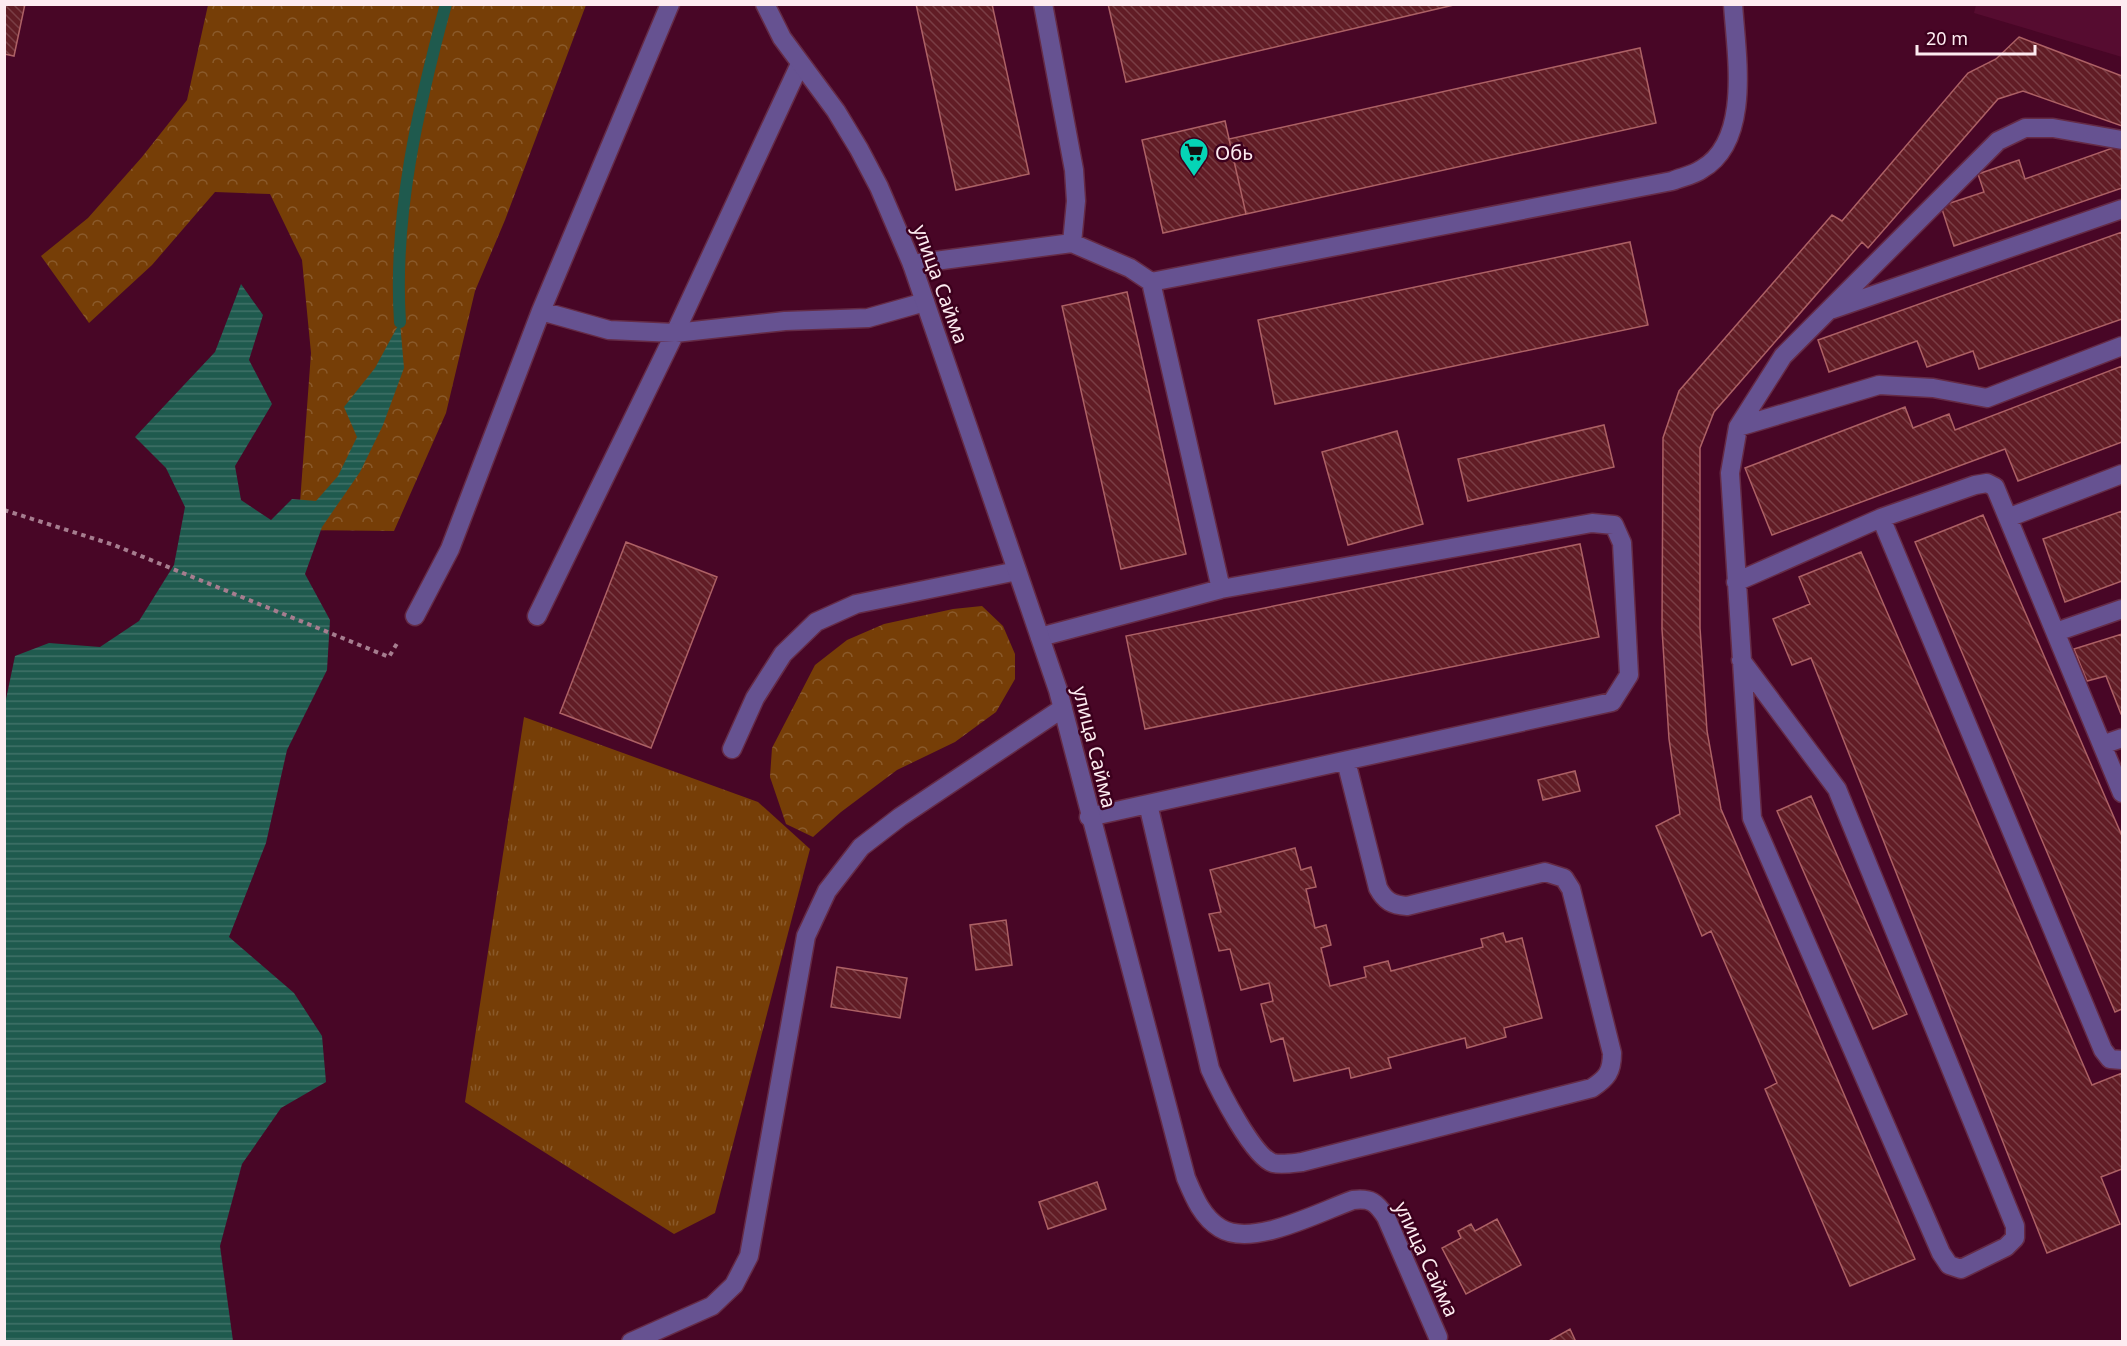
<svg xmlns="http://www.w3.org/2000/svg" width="2127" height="1346" font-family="'Noto Sans',sans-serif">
	<defs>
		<pattern id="grass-tufts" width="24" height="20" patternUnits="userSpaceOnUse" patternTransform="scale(1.5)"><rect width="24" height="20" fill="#763e07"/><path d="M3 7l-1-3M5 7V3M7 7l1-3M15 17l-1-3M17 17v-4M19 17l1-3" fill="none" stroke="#8a5a2b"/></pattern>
		<pattern id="forest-crowns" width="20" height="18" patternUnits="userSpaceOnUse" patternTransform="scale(1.5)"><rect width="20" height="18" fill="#763e07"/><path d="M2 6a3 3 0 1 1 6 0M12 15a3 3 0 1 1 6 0" fill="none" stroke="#8a5a2b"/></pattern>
		<pattern id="water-rules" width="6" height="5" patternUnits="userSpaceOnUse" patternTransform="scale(1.5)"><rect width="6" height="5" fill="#1f5a4e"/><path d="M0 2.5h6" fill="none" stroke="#407268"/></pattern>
		<pattern id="building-back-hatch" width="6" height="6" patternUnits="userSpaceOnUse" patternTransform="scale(1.5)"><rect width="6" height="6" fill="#611c25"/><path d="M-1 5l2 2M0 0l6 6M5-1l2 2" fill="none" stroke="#793d45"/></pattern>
	</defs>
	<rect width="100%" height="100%" fill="#480626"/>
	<path fill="#560c30" d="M1976 5H2122V57L1974 13Z"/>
	<path fill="url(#grass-tufts)" d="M524 717 758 802 810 849 715 1213 674 1234 465 1102Z"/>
	<path fill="url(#forest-crowns)" d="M208 5H586L505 220 475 291 446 413 394 531 298 530 311 353 302 260 270 194 215 192 152 265 89 323 41 256 88 218 142 157 187 100Z
		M982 606 1003 626 1015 654V679L996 712 955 742 897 770 841 812 813 837 786 824 770 777 772 748 815 665 847 640 884 624 953 609Z"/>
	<path fill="url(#water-rules)" d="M241 284 263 315 249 360 272 404 235 466 241 500 271 520 292 499 316 501 338 476 357 437 344 407 375 368 400 322 404 368 383 425 360 472 322 527 305 574 330 620 327 670 287 750 266 843 229 937 294 993 322 1036 326 1082 281 1108 242 1164 220 1246 233 1341H5V704L15 656 49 643 100 647 139 621 174 565 185 507 166 468 135 437 215 352Z"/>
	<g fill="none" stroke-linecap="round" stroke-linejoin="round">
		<path stroke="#1f5a4e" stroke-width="12" d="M400 322C393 216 418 107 446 4"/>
	</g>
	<path fill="url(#building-back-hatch)" stroke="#ad6165" stroke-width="1.5" d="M4 4H25L14 56 4 54Z
		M916 4H992L1029 174 956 190Z
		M1108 4H1458L1126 82Z
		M2019 37 2122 76V126L2023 91 1998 99 1868 248 1862 242 1714 412 1700 448V628L1707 731 1721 809 1915 1259 1850 1286 1765 1089 1777 1083 1711 931 1702 936 1656 826 1680 814 1669 739 1662 629 1663 438 1679 391 1832 215 1842 221 1968 73 1996 59Z
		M1640 48 1656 123 1246 214 1229 139Z
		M1225 121 1246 214 1163 233 1142 140Z
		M2121 145 2122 188 1954 246 1941 206 1984 192 1978 174 2019 160 2025 179Z
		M2122 232V319L1979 369 1973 351 1927 367 1917 341 1829 372 1818 340Z
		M1630 242 1648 325 1275 404 1258 320Z
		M1127 292 1186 554 1121 569 1062 306Z
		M2122 366V442L2018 481 2005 449 1772 535 1745 468 1905 407 1913 428 1949 414 1955 430Z
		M1604 425 1614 467 1468 501 1458 459Z
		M1397 431 1423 524 1348 545 1322 452Z
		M2122 511V581L2065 602 2043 539Z
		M1983 515 2122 836V1009L2115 1012 1915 542Z
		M626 542 717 577 651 748 560 713Z
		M1580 544 1599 637 1145 729 1126 636Z
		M1861 552 2092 1085 2122 1073V1169L2101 1177 2120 1224 2047 1253 1811 658 1792 665 1773 619 1810 604 1799 577Z
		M2122 634V714H2121L2106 676 2087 681 2074 649Z
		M1575 771 1580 791 1543 800 1538 780Z
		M1811 796 1907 1014 1873 1029 1777 811Z
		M1295 848 1301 870 1311 867 1316 887 1306 889 1315 928 1326 925 1331 945 1321 948 1330 986 1366 977 1364 967 1388 961 1391 971 1483 947 1481 939 1503 933 1506 942 1522 938 1542 1018 1504 1028 1506 1037 1467 1048 1465 1038 1388 1058 1391 1068 1351 1078 1349 1068 1294 1081 1283 1038 1271 1042 1261 1004 1273 1001 1269 983 1241 990 1230 949 1219 951 1209 914 1221 912 1210 870Z
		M1006 920 1012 965 976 970 970 925Z
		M837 967 907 978 900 1018 831 1007Z
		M1097 1182 1106 1209 1048 1229 1039 1202Z
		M1497 1219 1521 1265 1466 1294 1442 1248 1461 1238 1458 1231 1471 1224 1475 1231Z
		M1570 1329 1576 1342H1547Z"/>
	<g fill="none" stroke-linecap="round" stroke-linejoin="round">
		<g stroke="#652b46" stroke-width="21">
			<path id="lane" d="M1043 4 1074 170 1076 201 1072 243
				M912 264 1072 243 1130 268 1151 282 1672 181C1682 177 1694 175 1702 169 1752 140 1736 53 1733 4
				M1833 309 2122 209
				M541 311 609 330 675 333 785 321 868 318 925 302
				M1738 427 1879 385 1933 388 1987 398 2122 346
				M2010 517 2122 474
				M1881 518 2103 1050 2110 1059 2122 1060
				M1736 582 1881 518 1975 485 1987 483 1995 487 2122 793
				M415 616 450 549 541 311 670 4
				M537 616 675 333 800 64
				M2056 632 2122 609
				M1040 637 1221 589 1151 282
				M1741 660 1837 789 2015 1226V1238L2006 1247 1961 1269 1949 1265 1941 1253 1752 818 1730 473 1738 427 1783 356 1998 141 2025 128H2053L2122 140
				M2102 745 2122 738
				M732 749 755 698 783 654 816 622 856 604 1017 571
				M1148 804 1210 1069C1219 1089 1253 1157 1273 1163 1282 1165 1293 1163 1302 1162L1592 1088C1607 1078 1612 1072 1612 1053L1571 889 1564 878 1545 872 1407 906C1392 905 1385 901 1378 888L1346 761
				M1089 817 1612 702 1629 675 1622 543 1614 525 1592 523 1221 589"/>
		</g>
		<g stroke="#652b46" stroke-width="21">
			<path id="street" d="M765 4 782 38 836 111 859 149 879 187 912 264 1058 690 1186 1178C1194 1197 1202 1217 1220 1228 1252 1248 1319 1212 1353 1200 1371 1198 1376 1202 1386 1217L1438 1337
				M631 1342 712 1306 734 1285 749 1256 806 936 827 891 861 847 900 817 1063 708"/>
		</g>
		<path stroke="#a67d8f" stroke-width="4" stroke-dasharray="4.5 4.5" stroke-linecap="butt" d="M4 510 114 545 389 657 399 640"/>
		<use href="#lane" stroke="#665291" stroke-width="18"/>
		<use href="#street" stroke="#665291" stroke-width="18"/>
	</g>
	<defs>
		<g id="supermarket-pin" transform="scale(1.5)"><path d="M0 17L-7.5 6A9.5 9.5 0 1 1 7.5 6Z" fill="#05d5b6" stroke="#3c001d"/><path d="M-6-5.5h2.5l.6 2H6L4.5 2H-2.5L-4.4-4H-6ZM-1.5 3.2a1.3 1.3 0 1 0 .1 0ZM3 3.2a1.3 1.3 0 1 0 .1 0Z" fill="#111"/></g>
	</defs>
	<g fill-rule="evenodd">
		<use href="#supermarket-pin" x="1194" y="152"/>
	</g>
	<g text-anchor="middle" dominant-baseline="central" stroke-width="5" stroke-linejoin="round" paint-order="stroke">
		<g font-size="20" fill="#fdebf0" stroke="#3c001d" text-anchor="start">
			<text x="1215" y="152">Обь</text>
		</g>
		<g font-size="20" fill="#fdebf0" stroke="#3c001d">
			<text transform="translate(941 284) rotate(70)">улица Сайма</text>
			<text transform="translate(1095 747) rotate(76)">улица Сайма</text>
			<text transform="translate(1427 1259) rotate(65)">улица Сайма</text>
		</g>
	</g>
	<rect width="2127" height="1346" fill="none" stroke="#fdebf0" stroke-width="12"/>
	<path d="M1917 45v9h118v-9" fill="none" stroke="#fdebf0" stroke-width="3"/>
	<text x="1926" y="45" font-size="18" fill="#fdebf0" stroke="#3c001d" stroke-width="4.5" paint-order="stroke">20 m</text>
</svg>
